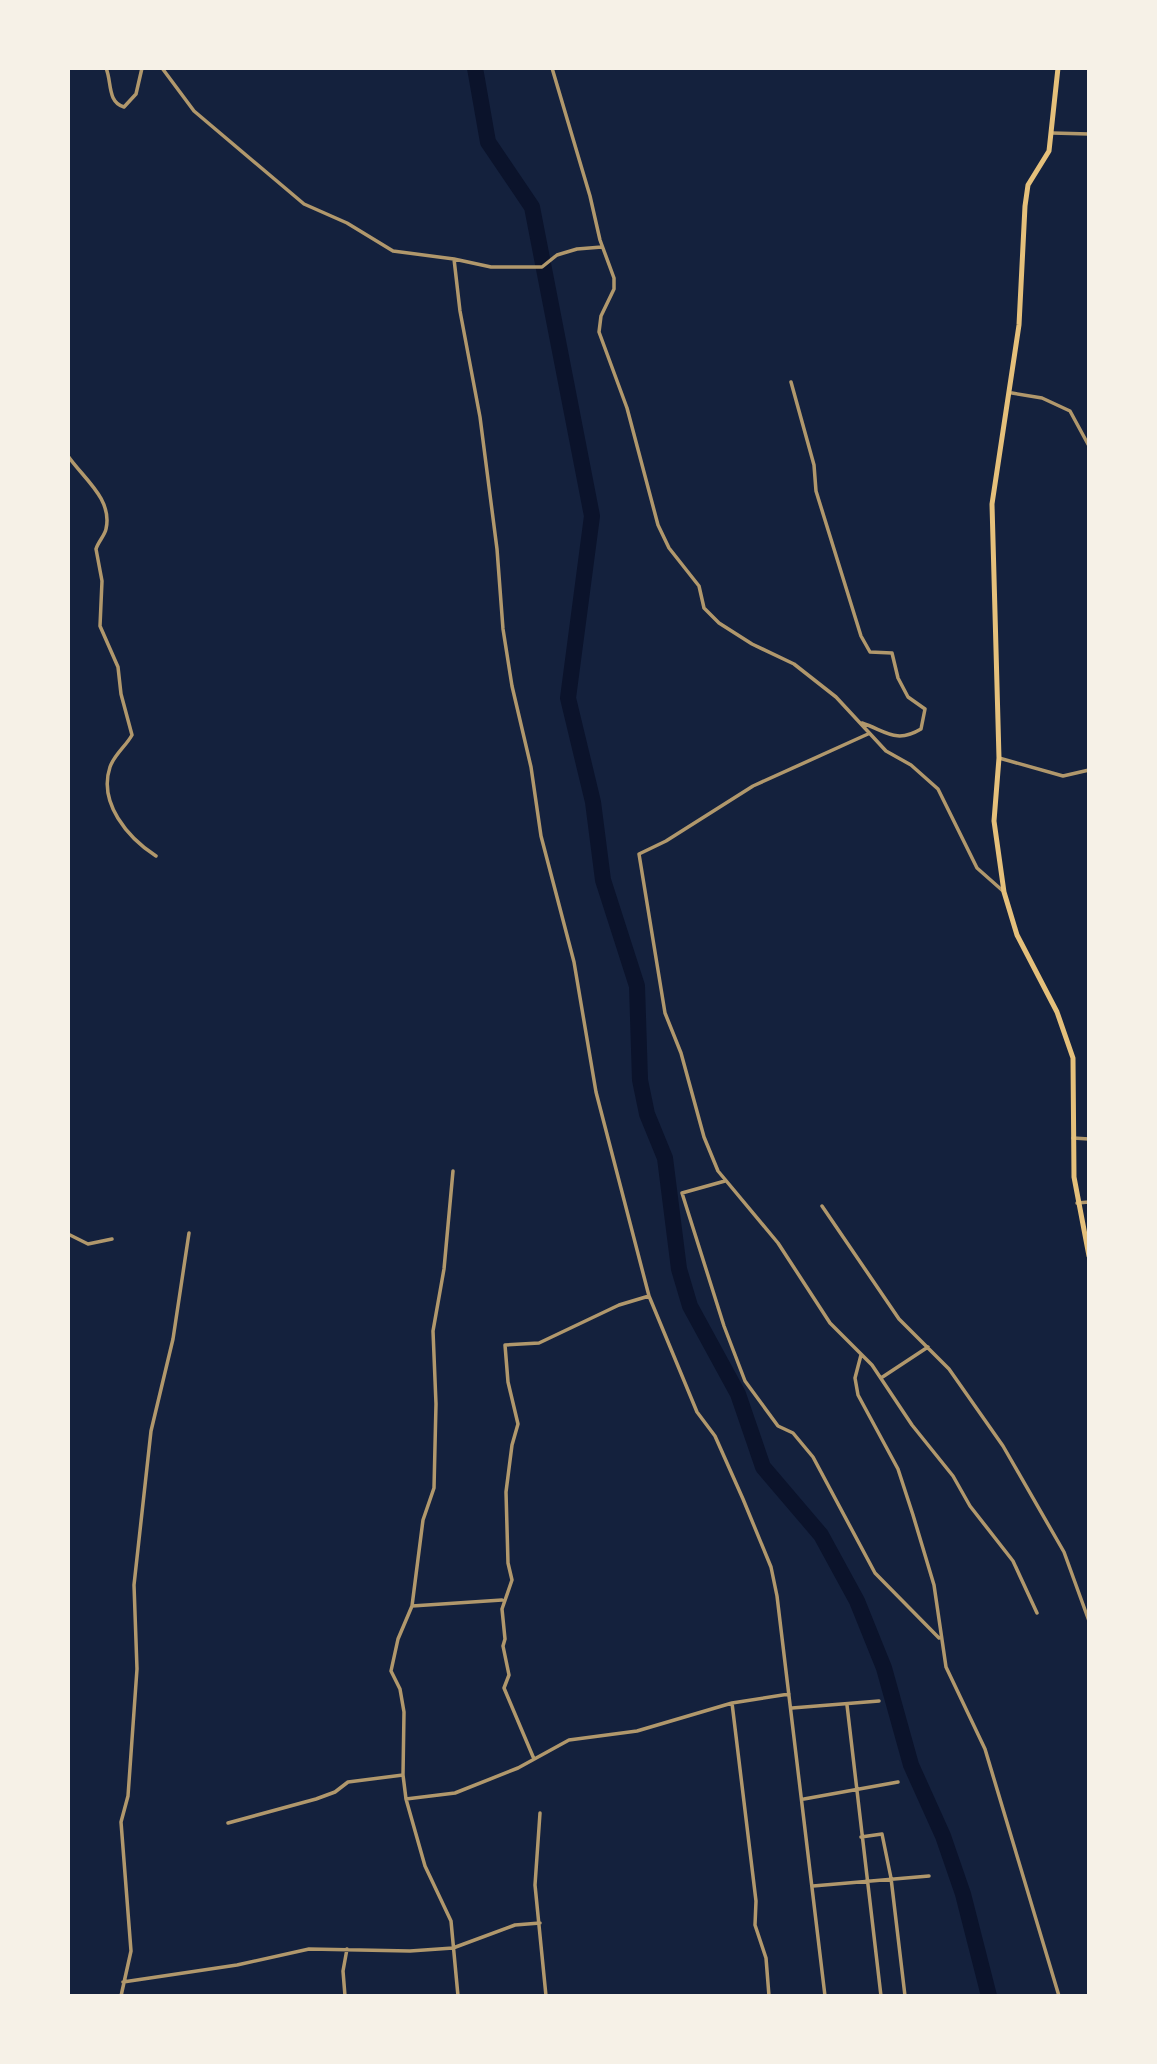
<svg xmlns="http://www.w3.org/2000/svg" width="1157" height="2064" font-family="Cabin,sans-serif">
	<rect width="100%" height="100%" fill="#14213d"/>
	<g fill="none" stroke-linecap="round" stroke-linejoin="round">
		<path stroke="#0b132b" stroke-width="16" d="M475 68 488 142 532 207 592 516 568 698 593 802 603 880 637 986 640 1080 647 1114 665 1158 679 1269 690 1306 738 1394 763 1467 821 1535 857 1601 884 1668 911 1765 943 1836 963 1894 989 1996"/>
		<path stroke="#b1986c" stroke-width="3.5" d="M106 68C112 82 107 102 124 107L136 94 142 68
			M162 68 194 111 304 204 347 223 393 251 454 259 460 311 480 417 497 549 503 629 512 686 531 767 541 836 574 962 596 1092 649 1296 697 1412 715 1436 743 1499 771 1567 777 1596 825 1996
			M552 68 590 196 600 240 614 278V289L601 316 599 332 627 408 658 525 669 548 699 586 704 608 719 623 752 644 794 664 836 697 886 751 911 765 938 789 977 868 1003 891
			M1052 133 1089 134
			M454 259 491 267H542L557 255 577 249 602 247
			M791 382 814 465 816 491 861 636 870 652 892 653 898 678 908 697 925 709 921 729C896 744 886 731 862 723
			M1012 393 1042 398 1070 411 1089 446
			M68 456C83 478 113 499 106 529 105 535 98 542 96 549L102 581 100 626 118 667 121 694 132 735C126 746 114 755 110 767 98 803 128 838 156 856
			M868 734 753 786 666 841 639 854 665 1013 681 1053 704 1137 718 1171 778 1243 830 1323 872 1365 912 1425 953 1476 970 1506 1013 1561 1037 1613
			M999 758 1063 776 1089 770
			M1073 1138 1089 1139
			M453 1171 444 1269 433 1331 436 1404 434 1488 423 1520 412 1606 398 1639 391 1671 400 1689 404 1712 403 1775 406 1799 425 1866 451 1921 458 1996
			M725 1181 682 1193 724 1326 745 1381 778 1426 793 1433 813 1457 875 1573 939 1638
			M1077 1203 1089 1202
			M822 1206 899 1319 949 1369 1003 1446 1064 1552 1089 1621
			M68 1234 88 1244 112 1239
			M861 1355 855 1378 858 1395 898 1469 913 1515 934 1585 946 1667 985 1749 1059 1996
			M881 1378 928 1347
			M412 1606 502 1600
			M732 1703 756 1901 755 1925 766 1958 769 1996
			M847 1705 881 1996
			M792 1708 879 1701
			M534 1759 504 1688 509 1675 503 1646 505 1639 502 1609 512 1580 508 1563 506 1492 512 1445 518 1424 508 1382 505 1345 539 1343 619 1305 649 1296
			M406 1799 455 1793 518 1768 569 1740 637 1731 732 1703 789 1694
			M804 1799 898 1782
			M540 1813 535 1885 546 1996
			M228 1823 316 1799 335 1792 348 1782 403 1775
			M861 1837 882 1834 891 1878 905 1996
			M813 1886 929 1876
			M123 1982 237 1965 309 1949 410 1951 453 1948 515 1925 540 1923
			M121 1996 131 1951 121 1822 128 1796 137 1669 134 1585 151 1431 173 1339 189 1233
			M345 1996 343 1971 347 1949"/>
		<path stroke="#e5c07b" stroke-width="5" d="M1058 68 1049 151 1028 185 1025 206 1019 325 992 504 999 758 994 821 1004 892 1017 935 1057 1012 1073 1058 1074 1177 1089 1256"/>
	</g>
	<rect width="1157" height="2064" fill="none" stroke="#f6f1e7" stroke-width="140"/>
</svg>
